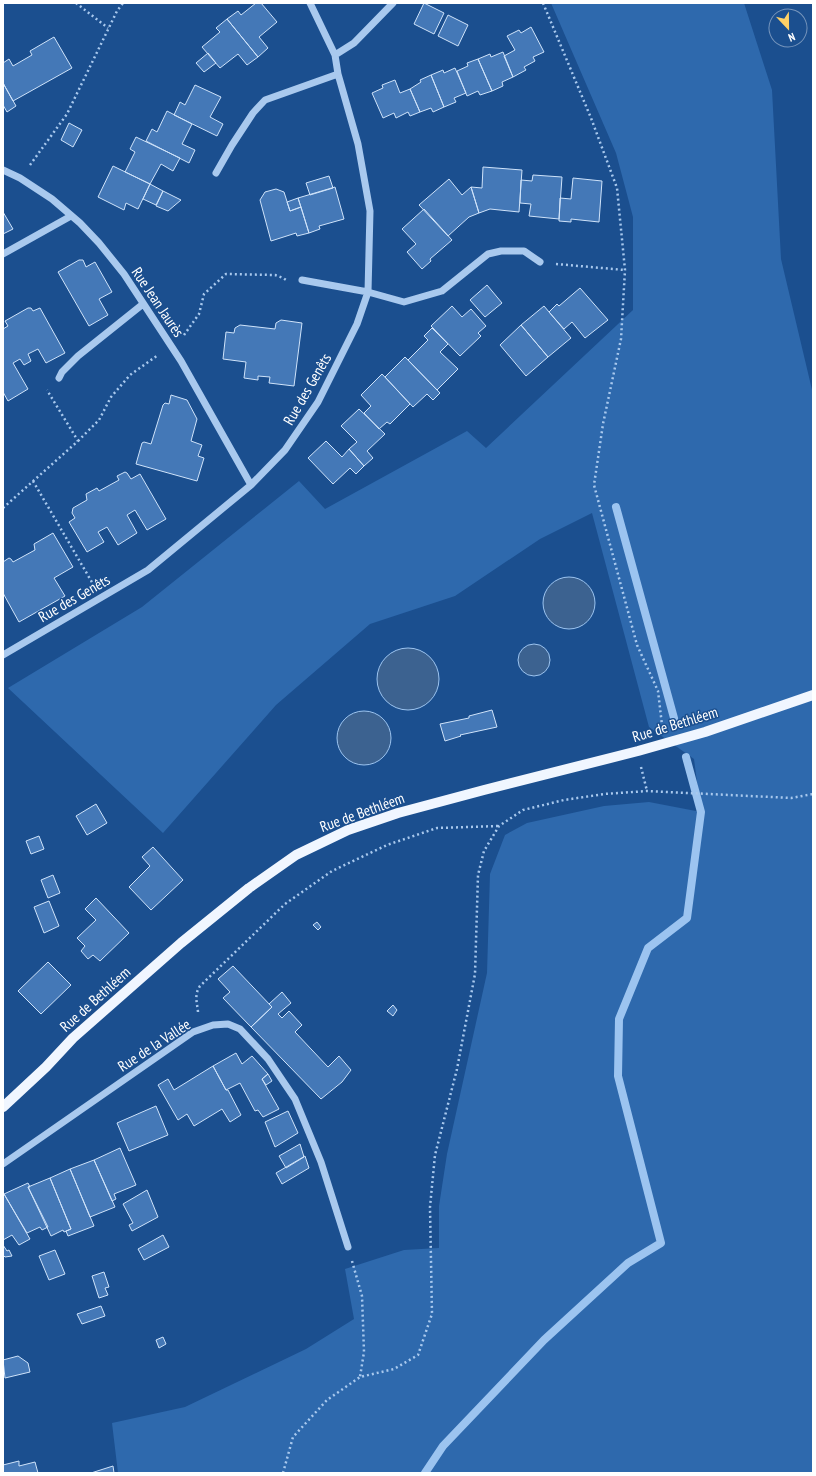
<svg xmlns="http://www.w3.org/2000/svg" width="816" height="1476" font-family="'PT Sans Narrow',sans-serif">
	<rect width="100%" height="100%" fill="#1b4f8f"/>
	<path fill="#2e69ad" d="M551 3H744L772 90 781 259 813 394V1473H118L112 1423 185 1407 306 1349 354 1319 345 1269 404 1250 439 1248V1206L447 1154 487 973 490 874 505 835 527 823 604 806 649 802 701 812 694 759 649 727 592 513 540 539 455 596 370 624 276 705 163 833 8 688 142 607 299 481 325 509 467 431 486 448 633 310V217L616 153Z"/>
	<path fill="#3c6290" stroke="#9cc4f0" d="M543 603a26 26 0 1 1 52 0a26 26 0 1 1-52 0Z
		M518 660a16 16 0 1 1 32 0a16 16 0 1 1-32 0Z
		M377 679a31 31 0 1 1 62 0a31 31 0 1 1-62 0Z
		M337 738a27 27 0 1 1 54 0a27 27 0 1 1-54 0Z"/>
	<g fill="none" stroke-linecap="round" stroke-linejoin="round">
		<path stroke="#9cc4f0" stroke-width="8" d="M616 507 674 718
			M425 1473 443 1446 544 1340 628 1263 661 1243 618 1076 619 1019 648 948 687 918 701 812 686 757"/>
	</g>
	<path fill="#4478b7" stroke="#cfe3fa" d="M256 3H261L277 22 259 37 268 48 258 57 227 19 238 11 241 15Z
		M424 3 444 13 434 34 414 24Z
		M448 15 468 25 458 46 438 36Z
		M227 19 258 57 247 65 238 54 220 68 202 47 220 32 216 28Z
		M531 27 544 52 533 57 535 61 524 67 526 70 513 77 504 56 515 50 507 36 519 30 521 33Z
		M54 37 72 68 13 101 3 83V63L9 59 13 66 32 55 30 51Z
		M503 52 513 77 502 82 503 86 492 91 478 59 490 54 491 57Z
		M208 53 216 63 204 72 196 63Z
		M478 59 492 91 480 95 478 91 467 96 457 71 468 66 467 63Z
		M455 68 466 93 454 98 456 102 444 107 431 75 443 70 444 73Z
		M431 75 444 107 433 112 431 108 420 112 410 89 421 82 420 80Z
		M395 80 400 93 410 89 420 112 410 116 408 112 396 118 394 113 383 118 372 93 383 88 382 85Z
		M3 83 16 106 7 112 3 105Z
		M195 85 221 97 210 117 223 124 217 136 174 115 180 102 185 105Z
		M167 111 192 124 182 144 195 150 189 163 146 141 152 129 157 132Z
		M69 123 82 130 73 147 61 140Z
		M136 137 180 158 173 171 161 164 150 184 125 172 135 152 130 149Z
		M113 166 150 184 138 209 126 203 124 210 98 197Z
		M483 167 522 170 519 212 490 209 479 213 471 187 482 188Z
		M533 175 562 177 559 219 529 216 531 204 520 203 521 180 532 181Z
		M329 176 333 188 310 195 306 183Z
		M573 178 602 181 599 222 571 219V222L559 221 560 198 571 199Z
		M449 179 462 195 471 187 479 213 469 217 448 236 419 205Z
		M150 184 163 191 156 205 143 199Z
		M335 187 344 219 319 226 320 229 309 233 298 198Z
		M276 189 284 192 290 211 301 207 309 233 297 236 296 233 271 241 260 200 265 192Z
		M163 191 181 200 168 211 156 206Z
		M298 198 301 207 290 211 287 202Z
		M424 209 452 240 430 259 431 261 422 269 407 252 416 244 402 229Z
		M3 212 13 229 3 234Z
		M79 260H83L86 267 95 262 112 292 99 299 108 315 89 326 58 272Z
		M487 285 502 303 485 317 470 300Z
		M580 288 608 320 585 338 572 322 564 329 549 312 557 304 559 306Z
		M452 306 462 317 471 309 486 326 478 333 481 336 460 356 431 326Z
		M544 306 571 338 548 357 521 325Z
		M28 308H31L33 311 40 308 65 353 46 363 38 349 28 354 31 361 24 365 20 359 13 363 28 389 8 401 3 392V329L8 326 5 321Z
		M281 320 302 323 294 386 269 383 270 377 258 376V380L244 378 246 362 223 359 226 332 234 333 235 328 240 325 275 329 276 323Z
		M521 325 548 357 526 376 500 345Z
		M432 328 448 344 440 352 458 369 437 390 408 360 428 340 424 336Z
		M405 357 440 393 433 400 427 394 413 407 385 377Z
		M382 374 410 404 390 424 387 422 379 429 364 413 371 406 361 395Z
		M171 395 187 400 197 419 191 441 202 445 198 456 204 458 197 481 136 464 142 443 144 442 151 444 163 405 165 403 169 404Z
		M359 409 385 434 367 451 373 458 364 466 349 449 357 442 341 426Z
		M326 441 342 457 349 449 364 466 356 474 350 468 333 484 308 458Z
		M125 472 127 473 131 479 140 474 166 519 147 530 135 510 127 515 137 533 118 545 107 527 98 532 104 542 87 552 69 522 75 518 72 513 73 508 87 500 86 494 97 488 99 491 119 480 117 476Z
		M53 533 73 567 54 578 65 596 19 622 3 593V562L9 558 11 559 13 562 35 550 34 544Z
		M492 710 497 727 460 735 461 736 445 741 440 724 469 718V716Z
		M96 804 107 823 87 835 76 816Z
		M39 836 44 849 31 854 26 841Z
		M153 847 183 880 151 910 129 887 150 866 142 857Z
		M53 875 60 893 48 898 41 880Z
		M96 898 129 933 100 961 93 955 88 959 81 951 85 946 77 938 96 920 85 909Z
		M49 901 59 926 44 933 34 907Z
		M317 922 321 927 318 930 313 925Z
		M48 962 71 985 41 1014 18 991Z
		M233 966 272 1007 251 1027 223 998 230 992 218 979Z
		M282 992 291 1003 278 1014 282 1018 289 1011 302 1025 295 1032 328 1067 339 1056 351 1070 342 1082 321 1099 251 1027 272 1007 269 1004Z
		M393 1005 397 1010 393 1016 387 1011Z
		M236 1053 242 1064 252 1056 268 1074 262 1079 279 1109 263 1117 258 1110 255 1111 240 1083 226 1090 213 1066Z
		M213 1066 226 1090H228L241 1115 230 1122 222 1109 194 1126 187 1114 178 1120 158 1085 168 1079 174 1090Z
		M268 1074 272 1081 266 1085 262 1079Z
		M156 1106 168 1135 129 1151 117 1123Z
		M288 1111 298 1133 275 1147 265 1122Z
		M300 1144 304 1157 286 1168 279 1156Z
		M120 1148 136 1185 114 1194 116 1199 112 1201 94 1160Z
		M305 1156 309 1168 282 1184 276 1173Z
		M94 1160 115 1207 90 1217 70 1169Z
		M70 1169 94 1226 68 1236 66 1231 71 1229 50 1178Z
		M50 1178 71 1229 64 1232 63 1230 51 1236 28 1187Z
		M28 1183 30 1187H28L48 1227 42 1230 40 1227 27 1233 4 1194Z
		M147 1190 158 1217 132 1231 129 1225 133 1223 123 1204Z
		M3 1194H4L30 1239 19 1245 12 1235 3 1240Z
		M163 1235 169 1247 144 1260 138 1249Z
		M3 1245 7 1251 9 1250 12 1256 5 1257 3 1255Z
		M55 1250 65 1274 49 1280 39 1256Z
		M104 1272 109 1287 105 1288 108 1295 99 1298 92 1276Z
		M101 1306 105 1316 82 1324 77 1314Z
		M163 1337 166 1344 159 1348 156 1340Z
		M18 1356 28 1363 30 1372 5 1378 3 1360Z
		M19 1461V1466L35 1462 38 1473H3V1465Z
		M113 1466 114 1473H91Z"/>
	<g fill="none" stroke-linecap="round" stroke-linejoin="round">
		<path stroke="#a9c9ee" stroke-width="2.5" stroke-dasharray="2 3" stroke-linecap="butt" d="M76 3 108 28
			M543 3 591 118 617 188 625 270 621 339 603 424 594 485 637 645 658 691 662 725
			M30 165 67 114 117 11 123 3
			M556 264 625 270
			M184 335 199 314 204 294 226 274 275 275 283 278 286 280
			M78 441 99 420 111 397 130 375 158 355
			M33 481 93 584
			M3 508 78 441 47 390
			M641 767 647 791
			M198 1012C197 1002 194 995 200 986L285 904 332 871 387 845 437 828 499 826
			M352 1261 362 1296 364 1352 360 1377
			M283 1473 293 1437 327 1400 360 1377 394 1369 418 1355 432 1314 430 1207 435 1155 457 1069 475 974 478 875 484 851 499 826 523 810 564 800 604 794 647 791 791 798 813 794"/>
		<path stroke="#a9c9ee" stroke-width="7" d="M335 55 354 43 393 3
			M3 170 20 178 52 199 80 223 99 243 124 274 181 361 251 485
			M216 173 232 145 253 113 265 100 338 74
			M3 254 71 216
			M302 280 368 292 404 302 442 291 488 254 501 251H524L540 262
			M59 378 62 372 78 356 143 304
			M3 655 148 570 251 485 285 450 318 402 357 324 368 292 370 211 358 144 338 74 335 55 310 3
			M3 1164 193 1032 213 1025 228 1024 240 1029 268 1059 295 1099 321 1162 348 1247"/>
		<path stroke="#f0f6ff" stroke-width="10" d="M3 1107 46 1067 73 1038 181 943 249 888 296 855 348 830 398 813 484 790 638 751 705 732 813 695"/>
	</g>
	<g text-anchor="middle" dominant-baseline="central" stroke-width="3" stroke-linejoin="round" paint-order="stroke">
		<g font-size="15" fill="#fff" stroke="#1b4f8f">
			<text transform="translate(158 302) rotate(56)">Rue Jean Jaurès</text>
			<text transform="translate(307 389) rotate(-60)">Rue des Genêts</text>
			<text transform="translate(74 598) rotate(-30)">Rue des Genêts</text>
			<text transform="translate(675 724) rotate(-17)">Rue de Bethléem</text>
			<text transform="translate(362 812) rotate(-20)">Rue de Bethléem</text>
			<text transform="translate(95 999) rotate(-42)">Rue de Bethléem</text>
			<text transform="translate(154 1045) rotate(-33)">Rue de la Vallée</text>
		</g>
	</g>
	<rect width="816" height="1476" fill="none" stroke="#ffffff" stroke-width="8"/>
	<g transform="translate(788 28) rotate(158)"><circle r="19" fill="#1b4f8f" stroke="#7695bc"/>
	<path d="M0-3L7 15L0 10L-7 15Z" fill="#ffd166"/>
	<text y="-6" font-size="11" font-weight="bold" text-anchor="middle" fill="#ffffff">N</text>
	</g>
</svg>
